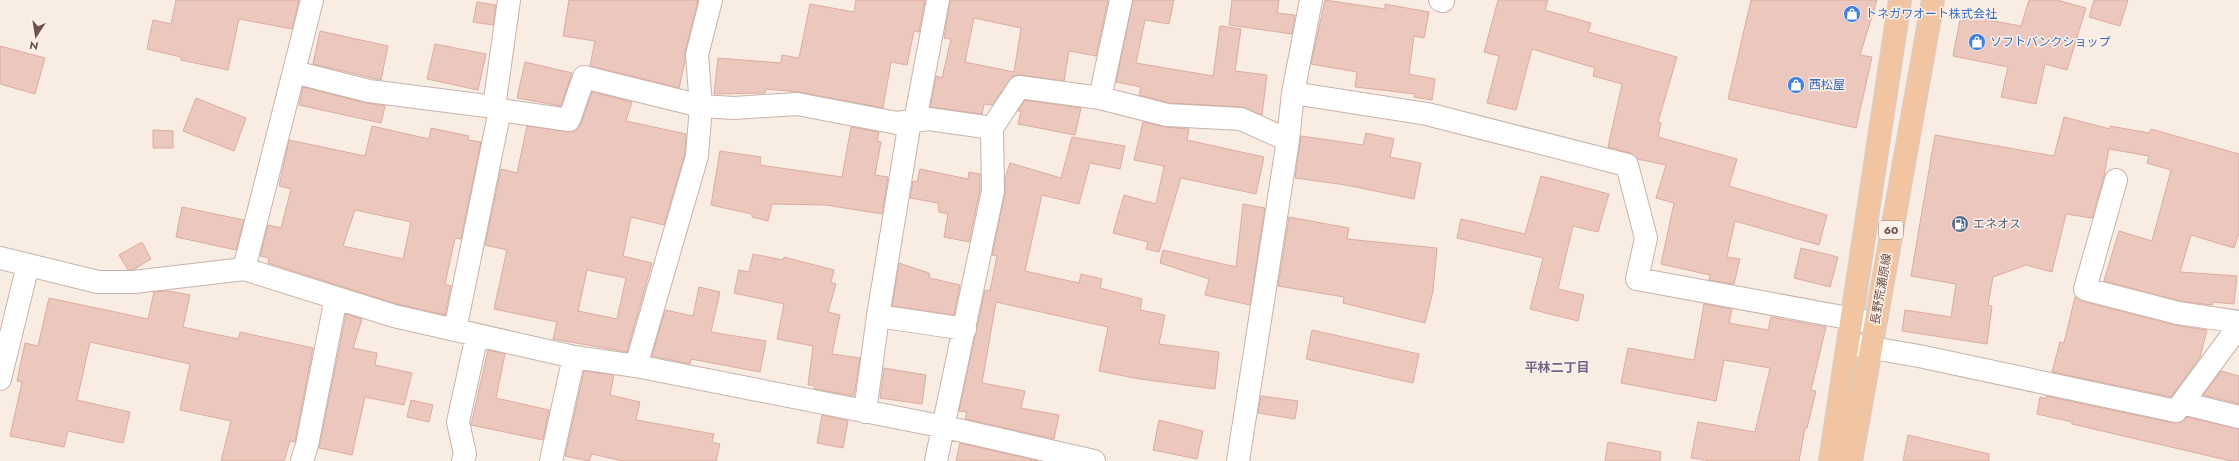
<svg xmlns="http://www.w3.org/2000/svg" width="2239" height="461" font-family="Jost,'Noto Sans JP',sans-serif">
	<rect width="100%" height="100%" fill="#f9ece3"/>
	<path fill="#ebc7be" stroke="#dcaca0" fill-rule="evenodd" d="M176 0H299L292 29 239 19 228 70 181 60V57L147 49 153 20 171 24Z
		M569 0H698L685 52V61L679 88 590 66 595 41 563 36Z
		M856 0H925L919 32 914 31 907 65 891 62 883 108 799 92 766 89 765 93 714 94 718 58 781 63 782 55 799 58 810 4 854 12Z
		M950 0H1108L1096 56 1069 51 1064 81 1021 75 1013 76 992 105 984 104 982 114 930 107 936 76 942 78 951 39 944 38ZM974 18 1021 28 1014 72 965 62Z
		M1133 0H1174L1169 24 1145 20 1136 63 1213 76 1220 26 1241 29 1235 71 1267 75 1262 115 1242 107 1169 103 1139 95 1141 87 1116 82Z
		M1232 0H1279L1277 13 1295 15 1292 34 1229 25Z
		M1325 0 1385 9V4L1429 12 1424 38 1414 36 1409 74 1435 79 1432 100 1414 97 1415 94 1355 87 1357 72 1311 64Z
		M1498 0H1548L1545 10 1591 23 1588 32 1677 57 1658 122 1661 123 1658 137 1737 159 1729 186 1827 215 1819 245 1735 221 1727 257 1740 259 1734 284 1709 280 1710 275 1661 264 1674 203 1656 198 1666 165 1637 159 1630 153 1608 147 1622 84 1593 76 1595 68 1532 49 1516 110 1487 103 1499 56 1484 52Z
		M1751 0H1877L1860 55 1872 57 1856 128 1728 99Z
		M2029 0H2057L2086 8 2067 70 2045 64 2036 104 2001 97 2008 67 1953 56 1961 15 2021 26Z
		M2094 0H2128L2120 26 2089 17Z
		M477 2 496 5 493 25 473 22Z
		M320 31 388 46 381 80 313 64Z
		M435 44 486 54 478 90 427 79Z
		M0 46 45 58 35 94 0 84Z
		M525 62 572 73 561 106 517 98Z
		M303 87 366 103 385 106 381 123 299 105Z
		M592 92 632 102 626 121 686 134 685 154 664 225 631 217 623 256 652 263 627 352 553 339 557 322 494 309 507 250 485 245 501 169 517 173 527 126 573 132 581 124ZM587 270 626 278 617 319 578 311Z
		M196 98 246 118 234 151 183 131Z
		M1025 100 1081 108 1075 135 1018 124 1021 111H1018Z
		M2064 117 2110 129V126L2149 133 2151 129 2239 154V233L2234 248 2191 235 2180 272 2237 276 2234 304 2213 302 2212 305 2180 301 2104 281 2119 231 2152 241 2171 170 2147 163 2149 156 2109 149 2104 176 2092 218 2066 214 2052 272 2026 265 1993 277 1988 305 1992 306 1987 344 1902 331 1905 310 1951 317 1956 284 1911 276 1935 135 2054 156Z
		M1143 122 1166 127 1189 129 1187 140 1264 157 1256 194 1181 178 1159 252 1146 249 1148 242 1113 233 1124 195 1156 204 1164 166 1134 160Z
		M372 126 429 139 431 128 469 136 468 140 481 142 461 239 455 238 445 284 451 286 445 315 397 304 268 263 269 258 260 256 268 225 281 228 291 189 279 186 289 140 365 156ZM355 210 411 222 403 259 343 246Z
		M851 127 879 132 877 141 881 142 875 175 888 177 882 214 826 205 772 204 768 221 752 217V214L711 205 720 151 761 157 760 165 842 177Z
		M153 130 173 131V148H153Z
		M1366 133 1394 139 1390 157 1421 163 1414 199 1346 185 1295 178 1301 136 1363 145Z
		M1072 137 1125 146 1120 169 1090 163 1079 204 1042 195 1025 271 1079 283 1081 274 1102 279 1100 288 1142 299 1140 310 1165 315 1159 344 1219 352 1215 389 1140 379 1099 371 1108 327 996 302 982 383 1025 391 1021 408 1059 415 1054 439 965 419 967 412 959 411 985 290 990 291 997 256 992 255 1005 193V178L1010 163 1061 178Z
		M920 169 968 179 969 172 980 174V190L969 242 944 237 948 214 939 212 938 203 910 198 913 181 917 182Z
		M1541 176 1609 194 1598 232 1573 226 1558 289 1584 295 1578 321 1530 309 1543 258 1457 238 1461 219 1525 234Z
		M1243 204 1265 208 1250 305 1205 295 1209 279 1160 263 1163 250 1236 267Z
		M182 207 244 220 236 250 176 237Z
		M1289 217 1349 228 1347 239 1437 248 1433 291 1425 323 1343 303 1344 297 1278 286Z
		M142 242 151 259 133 270H128L119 255Z
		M1801 248 1838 257 1830 287 1794 278Z
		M753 254 783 260 784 257 834 270 831 282 836 284 828 312 840 315 832 354 860 358 854 396 815 389 813 385H808L813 346 777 339 784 304 734 293 739 270 749 272Z
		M899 263 929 273 930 278 960 285 954 315 892 306Z
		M699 287 720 292 711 332 766 341 760 372 691 359 690 364 652 356 665 310 693 316Z
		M168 291 190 295 183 327 238 339 240 332 313 348 295 442 290 441 284 461H221L231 421 180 410 190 364 90 342 77 400 130 412 123 443 68 431 64 447 10 436 22 382 17 381 25 343 38 346 49 298 148 319 154 292Z
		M2075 297 2082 301 2175 325 2207 330 2200 357 2171 397 2052 372 2060 342 2064 343Z
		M1704 304 1732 309 1729 323 1768 330 1771 317 1826 327 1811 390 1816 391 1807 428H1805L1799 461H1711L1691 458 1698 422 1755 432 1770 368 1724 360 1716 401 1621 383 1628 348 1694 360Z
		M346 314 362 319 353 348 377 353 375 365 412 373 404 405 365 397 352 455 319 448Z
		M1312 330 1419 354 1413 383 1306 359Z
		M488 350 505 354 496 398 549 410 543 440 471 425Z
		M884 368 926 375 922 404 880 398Z
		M584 371 614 375 610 395 640 402 636 420 714 434 712 442 720 444 716 461H623L592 454 589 461 565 456Z
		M2221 371 2239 376V404L2203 395Z
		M1261 396 1298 401 1295 419 1258 413Z
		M2046 396 2173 423 2181 422 2187 417 2239 429V461H2231L2072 424V422L2037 414 2040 397 2046 399Z
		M411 400 433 405 429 422 407 417Z
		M822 415 848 421 843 448 817 443Z
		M1159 420 1203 431 1197 459 1153 450Z
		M1908 435 1989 454V461H1903Z
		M1608 442 1661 452 1660 461H1605Z
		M960 443 1038 461H956Z"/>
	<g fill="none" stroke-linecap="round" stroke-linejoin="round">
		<g stroke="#c8b3ab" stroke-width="24">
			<path id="minor" d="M1440 0 1443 1
				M294 72 369 91 494 107 509 0
				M1293 93 1427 114 1627 165 1646 238 1637 279 1875 323
				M1100 98 1121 0
				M500 110 569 120 584 77 701 106 734 108 797 104 897 123 929 119 992 128 1019 87 1100 98 1167 115 1241 119 1288 140
				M915 121 938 0
				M2116 180 2085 289 2178 313 2239 322
				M0 258 98 282H134L244 269 394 316 574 357 636 366 945 427 1094 461
				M244 269 312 0
				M878 316 965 329
				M455 330 500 110 494 107
				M1849 344 1919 356 2176 411 2239 326
				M636 366 697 156 701 106 697 55 711 0
				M0 379 28 265
				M2182 403 2239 417
				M865 412 878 316 910 121
				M302 461 307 445 336 298
				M463 461 465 454 458 422 477 335
				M551 461 574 357
				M936 461 993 191 992 128
				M1238 461 1288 140 1293 93 1311 0"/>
		</g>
		<g stroke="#d4cbc9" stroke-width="24">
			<path id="major" d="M1830 461 1900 0
				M1851 461 1933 0"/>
		</g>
		<use href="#minor" stroke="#fff" stroke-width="22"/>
		<use href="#major" stroke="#f1c5a2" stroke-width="22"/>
	</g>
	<defs>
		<g id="shop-disc" transform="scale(0.9)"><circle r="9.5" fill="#3f7fe0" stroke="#fcf1e8"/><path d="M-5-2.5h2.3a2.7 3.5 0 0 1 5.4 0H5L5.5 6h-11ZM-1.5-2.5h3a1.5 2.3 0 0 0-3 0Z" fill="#fff"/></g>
		<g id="fuel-disc" transform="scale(0.9)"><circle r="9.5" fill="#5c6f8a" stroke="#fcf1e8"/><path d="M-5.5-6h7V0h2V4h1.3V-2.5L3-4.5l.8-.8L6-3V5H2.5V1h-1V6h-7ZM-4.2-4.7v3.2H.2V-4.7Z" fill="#fff"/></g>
	</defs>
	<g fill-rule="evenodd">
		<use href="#shop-disc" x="1852" y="14"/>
		<use href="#shop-disc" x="1977" y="42"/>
		<use href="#shop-disc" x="1796" y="85"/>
		<use href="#fuel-disc" x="1960" y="224"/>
	</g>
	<g text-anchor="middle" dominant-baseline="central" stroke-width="3" stroke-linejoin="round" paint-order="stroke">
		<rect fill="#fcf1e8" stroke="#99827b" stroke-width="1" x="1879" y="221" width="24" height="18" rx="3"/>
		<g font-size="11" font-weight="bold" fill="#6e524c">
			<text x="1891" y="230">60</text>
		</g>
		<g font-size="12" fill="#366cbe" stroke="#fcf1e8" text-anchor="start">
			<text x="1865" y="14">トネガワオート株式会社</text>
			<text x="1990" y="42">ソフトバンクショップ</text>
			<text x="1809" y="85">西松屋</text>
		</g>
		<g font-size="12" fill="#4e5e75" stroke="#fcf1e8" text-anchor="start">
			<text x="1973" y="224">エネオス</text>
		</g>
		<g font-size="12" fill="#6e524c" stroke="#fcf1e8">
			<text transform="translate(1881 289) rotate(-80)">長野荒瀬原線</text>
		</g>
		<g font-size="13" font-weight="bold" fill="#76648a" stroke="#fcf1e8">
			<text x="1557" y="367">平林二丁目</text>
		</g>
	</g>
	<g transform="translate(36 36) rotate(192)" stroke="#fcf1e8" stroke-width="3" paint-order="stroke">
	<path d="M0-3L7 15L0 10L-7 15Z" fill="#6e524c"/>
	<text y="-6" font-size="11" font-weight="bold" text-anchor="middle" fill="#6e524c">N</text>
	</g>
</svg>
